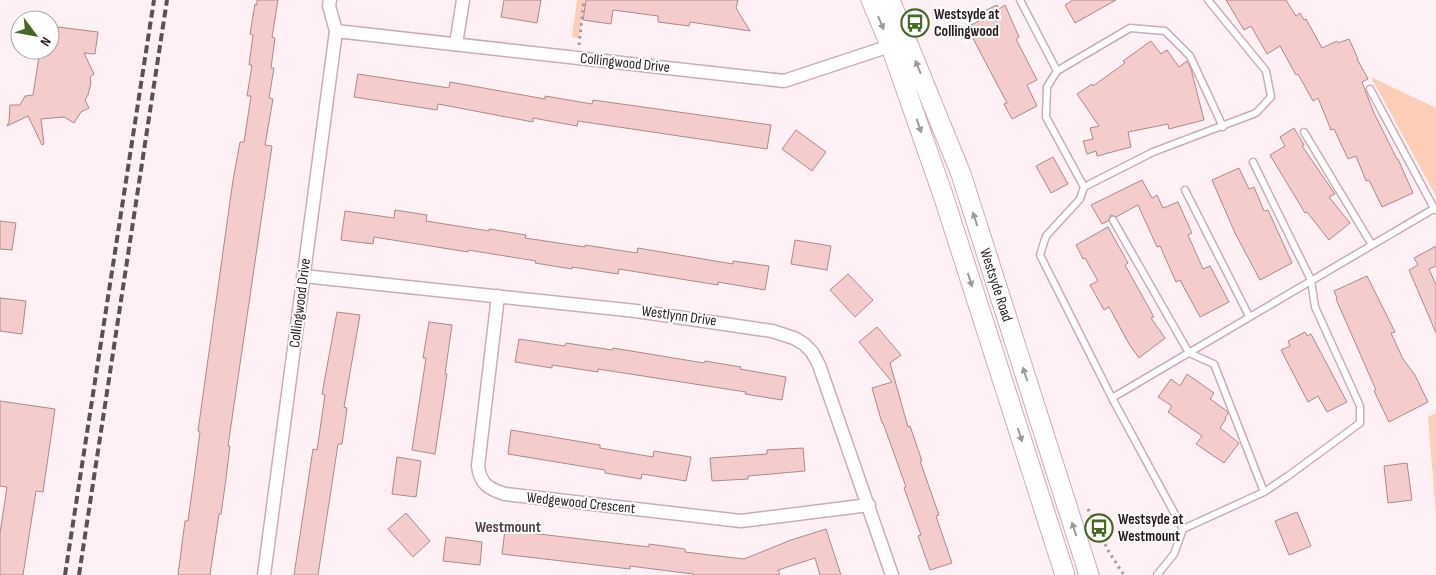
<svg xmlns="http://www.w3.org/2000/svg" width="1436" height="575" font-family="'Sofia Sans Condensed',sans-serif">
	<rect width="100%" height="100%" fill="#fff0f6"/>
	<path fill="#fcceb7" d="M577 0H585L579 38 572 37Z
		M1371 77 1436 108V196Z
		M1436 413V515L1428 417Z"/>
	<path fill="#f4cccb" stroke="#ad8888" d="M257 0H278L272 37 275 38 271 68H274L269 98 273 99 265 145 272 146 228 446H230L225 486 221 514H219L210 575H178L185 521H188L195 470 200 432 198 431 233 180 240 142H244L251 96H247L252 65H249L253 35 250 34 255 4 257 5Z
		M504 0H541L537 23 501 17Z
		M586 0H738L736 8 750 31 690 22 689 26 658 22V16L613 10 611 24 583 20Z
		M1073 0H1116L1075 23 1065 5Z
		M1226 0H1286L1296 16 1300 13 1304 20 1306 19 1322 48 1337 41 1338 43 1349 39 1358 59H1357L1368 79 1362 82 1374 113 1397 159H1398L1413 193 1382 207 1369 180 1366 181 1356 156 1348 159 1334 129 1331 130 1318 98 1313 101 1298 74 1296 75 1280 46 1267 54 1251 26 1244 30Z
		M997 5 999 9 1005 5 1019 37 1016 39 1037 80 1027 85 1037 106 1012 119 1004 104 1007 103 967 27 981 20 978 14Z
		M50 26 98 32 95 54 84 53 94 74 90 77 91 83 88 95 85 100 89 108 81 112 74 123 64 117 41 119 44 144 42 145 28 116 7 126 9 122 10 105H20L25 96 33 95 40 50H50Z
		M1151 41 1161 54 1167 50 1179 67 1187 61 1191 69 1204 120 1169 129 1168 124 1128 132 1131 147 1097 156 1096 151 1087 154 1083 141 1093 139 1090 128 1099 126 1077 94 1092 84 1093 86 1125 63 1123 61Z
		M358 74 449 88 450 82 545 99V96L592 104 593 100 771 125 767 149 578 121 577 126 533 118V122L438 104 437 110 354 97Z
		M1294 128 1304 145 1302 146 1335 194 1329 197 1350 223 1329 240 1307 212 1305 213 1270 155 1285 146 1280 137Z
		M796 130 826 152 812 171 782 149Z
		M1053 157 1068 184 1051 193 1036 166Z
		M1239 168 1249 189 1254 187 1264 211 1268 210 1292 263 1260 280 1235 233 1212 180Z
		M1142 180 1152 198 1157 195 1163 208 1178 202 1192 233 1188 235 1203 269 1210 266 1229 302 1200 317 1180 280 1176 282 1160 246 1157 247 1138 205 1116 217 1111 215 1108 221 1102 224 1091 205Z
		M395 210 427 215 426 221 489 231V229L526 235 525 238 585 247V245L637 253 638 248 733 264V261L769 266 765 290 718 282V285L619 269 618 274 572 267V269L535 263 536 261 468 250V252L374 237 373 244 341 240 345 211 394 218Z
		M0 221 16 223 12 250 0 249Z
		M1108 227 1128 263 1125 265 1154 317 1151 318 1165 338 1139 358 1129 344 1109 307 1104 310 1090 285 1098 281 1085 258 1083 259 1076 245Z
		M795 240 831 246 827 270 791 264Z
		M1436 246V266L1429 269 1436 285V333L1409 270 1418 265 1414 258Z
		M848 274 873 300 855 317 830 290Z
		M1367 276 1395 332 1391 333 1403 359 1415 375 1428 402 1389 422 1374 391 1376 390 1336 299 1337 298 1334 291Z
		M0 298 26 301 22 334 0 331Z
		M337 312 360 315 344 407 347 408 342 444H338L318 575H294L313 449 317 450 325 395 322 394Z
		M429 322 452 325 445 374H447L435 454 412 450 426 358H423Z
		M877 327 901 355 890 363 908 427 910 426 922 461H920L939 515 936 516 952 563 930 570 918 536 921 535 904 488 906 487 883 423H882L872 388 892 382 859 342Z
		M1305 332 1307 336 1311 334 1347 402 1327 412 1318 396 1308 402 1281 350 1290 346 1288 341Z
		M519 339 565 346 566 343 612 350 613 348 704 363 705 361 741 367 740 369 786 377 782 400 745 394 746 392 598 369V372L552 365V368L515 362Z
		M1187 374 1214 393 1210 399 1227 411 1228 414 1225 418 1226 419 1220 428 1239 443 1224 463 1196 444 1202 436 1168 412 1172 406 1158 397 1171 379 1180 386Z
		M0 401 55 409 43 492 36 491 23 575H0V533L7 487 0 486Z
		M511 430 600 445V448L653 457 654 451 691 457 686 481 642 474 641 479 605 473V470L508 454Z
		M803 448 805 471 748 476V479L712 481 710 458 767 454V450Z
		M397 457 421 461 416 497 392 494Z
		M1407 463 1412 500 1388 503 1384 466Z
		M1297 512 1311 546 1289 555 1275 521Z
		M406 513 430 541 413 557 388 529Z
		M826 529 841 575H820L815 558 778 570 780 575H693V574L630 566V569L502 554 505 530 649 547V544L685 549V552L744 559 791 540Z
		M446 537 482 542 480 565 443 561Z"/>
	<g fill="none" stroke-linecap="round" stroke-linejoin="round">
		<g stroke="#cdabb9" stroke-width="9">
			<path id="lane" d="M1020 0 1057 71
				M1370 89 1435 210
				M1304 132 1372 245
				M1084 187 1046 117 1047 87 1057 71 1130 28 1165 31 1190 56 1223 127
				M1185 190 1249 316
				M1113 220 1189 353 1214 364 1264 492
				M1112 398 1435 208
				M1183 529 1112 398 1040 255 1046 236 1080 199 1084 187 1153 152 1256 113 1271 97 1266 71 1208 0
				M1157 575 1174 554 1183 529 1264 492 1288 476 1360 423V406L1315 307 1311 280 1253 162"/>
		</g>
		<g stroke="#cdabb9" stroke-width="15">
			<path id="street" d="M330 0 329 6 336 31
				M456 44 463 0
				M303 276 636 311 772 331 794 338 804 344 812 352 819 365 892 575
				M498 296 478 466C480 484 489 489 505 494L741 521 869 505
				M264 575 336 31 784 81 896 44"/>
		</g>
		<g stroke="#cdabb9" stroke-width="21">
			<path id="secondary" d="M871 0 891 47 943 195 1065 575
				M890 0 961 174 1089 575"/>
		</g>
		<path stroke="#a6989e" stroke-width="3" stroke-dasharray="2.5 4" stroke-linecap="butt" d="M579 45 584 0
			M1088 509 1109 552 1124 575"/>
		<use href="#lane" stroke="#fff" stroke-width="6"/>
		<use href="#street" stroke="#fff" stroke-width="12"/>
		<use href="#secondary" stroke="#fff" stroke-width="19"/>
		<path stroke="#5d5055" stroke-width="4" stroke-dasharray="8 4" stroke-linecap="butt" d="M65 575 154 0
			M79 575 167 0"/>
	</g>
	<defs><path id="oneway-solid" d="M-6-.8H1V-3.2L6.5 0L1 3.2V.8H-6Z" transform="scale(1.25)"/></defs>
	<g fill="#9e989a">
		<use href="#oneway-solid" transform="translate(881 23) rotate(67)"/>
		<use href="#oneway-solid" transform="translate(918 67) rotate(-112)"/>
		<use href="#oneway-solid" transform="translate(919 126) rotate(71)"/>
		<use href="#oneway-solid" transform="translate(975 219) rotate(-108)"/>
		<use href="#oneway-solid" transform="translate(970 280) rotate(72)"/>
		<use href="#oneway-solid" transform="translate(1025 374) rotate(-108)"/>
		<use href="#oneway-solid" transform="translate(1020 435) rotate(72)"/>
		<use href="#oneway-solid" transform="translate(1074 529) rotate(-108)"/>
	</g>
	<defs>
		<g id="bus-ring" transform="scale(1.4375)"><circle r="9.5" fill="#fff" stroke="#456923" stroke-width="1.5"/><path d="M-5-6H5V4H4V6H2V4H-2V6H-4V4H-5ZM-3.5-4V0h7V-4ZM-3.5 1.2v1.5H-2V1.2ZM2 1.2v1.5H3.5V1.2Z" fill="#456923"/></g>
	</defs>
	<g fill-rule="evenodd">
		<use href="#bus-ring" x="915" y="23"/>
		<use href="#bus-ring" x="1099" y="528"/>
	</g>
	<g text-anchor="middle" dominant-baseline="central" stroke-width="4" stroke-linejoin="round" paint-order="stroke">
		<g font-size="15" font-weight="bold" fill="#271a1f" stroke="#fff" text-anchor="start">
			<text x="934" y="14">Westsyde at<tspan x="934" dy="17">Collingwood</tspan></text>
			<text x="1118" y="519">Westsyde at<tspan x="1118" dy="17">Westmount</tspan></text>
		</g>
		<g font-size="15" fill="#271a1f" stroke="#fff">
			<text transform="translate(625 63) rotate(6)">Collingwood Drive</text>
			<text transform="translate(996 285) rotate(72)">Westsyde Road</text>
			<text transform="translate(300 303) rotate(-83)">Collingwood Drive</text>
			<text transform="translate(679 316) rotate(8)">Westlynn Drive</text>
			<text transform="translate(581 503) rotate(6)">Wedgewood Crescent</text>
		</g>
		<g font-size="16" font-weight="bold" fill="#5c3f4c" stroke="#fff">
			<text x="508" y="527">Westmount</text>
		</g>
	</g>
	<g transform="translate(35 35) rotate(122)"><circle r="24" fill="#ffffff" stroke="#a9a3a5"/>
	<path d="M0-4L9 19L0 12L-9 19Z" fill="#456923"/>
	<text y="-8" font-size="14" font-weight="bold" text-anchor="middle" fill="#271a1f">N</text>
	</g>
</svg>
